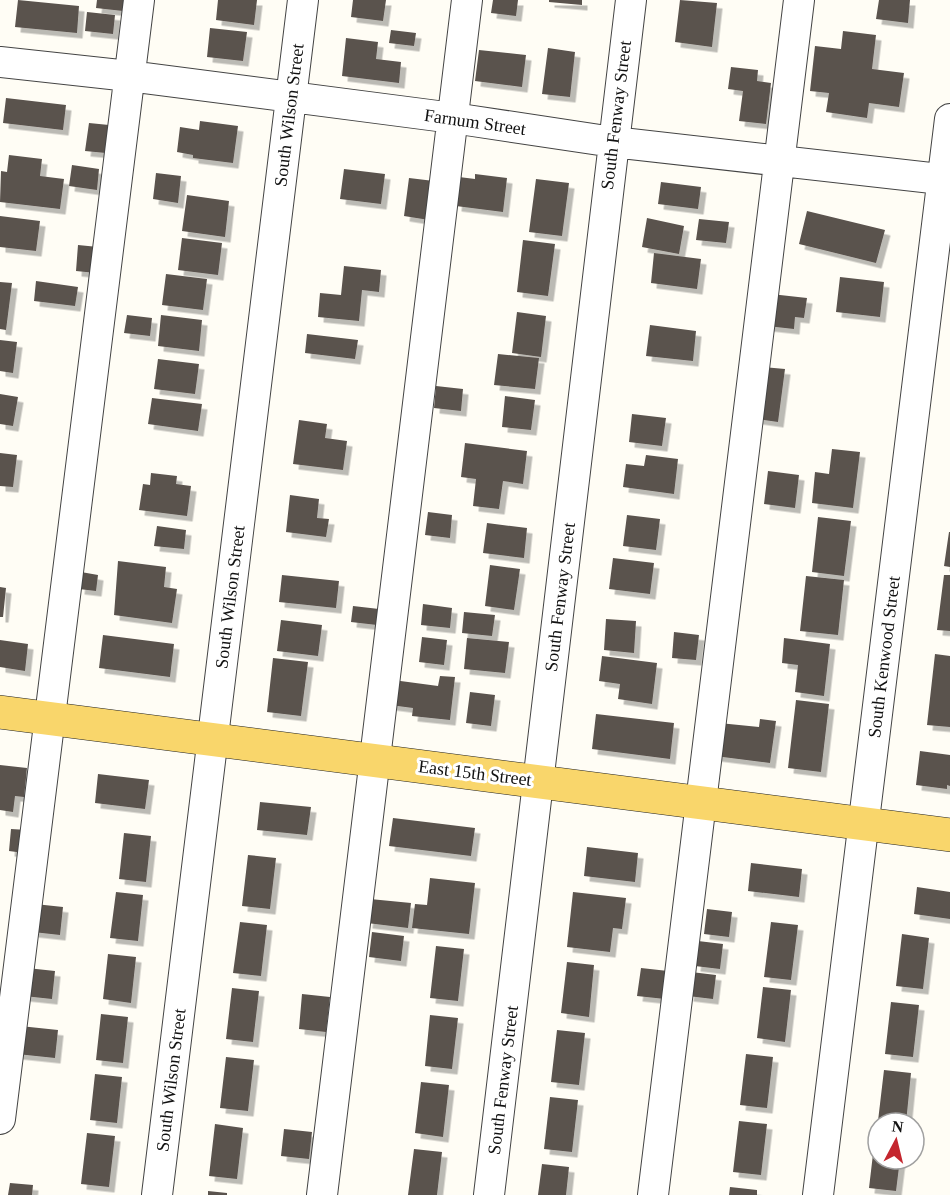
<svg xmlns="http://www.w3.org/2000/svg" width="950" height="1195" font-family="Georgia,serif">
	<defs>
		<filter id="shadow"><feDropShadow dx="5.5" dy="5.5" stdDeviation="0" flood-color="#0004"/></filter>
	</defs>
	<rect width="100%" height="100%" fill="#fffdf5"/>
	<path fill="#5a524d" filter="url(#shadow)" d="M18 0 79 6 77 33 15 27Z
		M97 0H124L123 11 96 8Z
		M218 0H257L254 25 216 20Z
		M353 0H386L383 21 351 17Z
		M493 0H518L516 16 491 13Z
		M549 0H582V5L549 2Z
		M680 0 717 3 712 47 675 42Z
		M879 0H910L908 23 876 19Z
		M87 12 115 15 113 34 85 31Z
		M210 28 247 32 243 61 207 57Z
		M391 30 416 33 414 46 389 43Z
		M843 31 876 35 872 69 904 73 899 107 869 103 867 118 826 112 829 93 810 91 815 46 841 49Z
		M346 38 378 42 376 59 401 62 399 83 342 76Z
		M548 48 575 52 570 97 542 94Z
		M479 50 526 55 522 87 475 81Z
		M731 67 758 70 757 81 771 83 766 124 739 121 743 91 728 89Z
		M6 98 66 105 63 130 3 123Z
		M200 121 238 126 233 163 193 158V155L177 152 180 127 199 130Z
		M89 123 109 125 106 153 85 151Z
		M9 155 42 159 40 176 64 179 60 209 0 202 1 171 7 172Z
		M72 165 99 169 97 190 69 186Z
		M344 169 385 174 381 204 340 199Z
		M156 173 181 176 178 203 153 199Z
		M475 174 507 178 503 212 456 206 459 177 475 179Z
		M409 178 434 181 429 220 404 216Z
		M536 179 569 183 562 236 529 232Z
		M661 182 701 187 698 209 658 204Z
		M187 195 229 201 225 237 182 231Z
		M807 211 885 230 876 263 799 244Z
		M0 216 40 221 36 251 0 247Z
		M647 218 684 226 679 254 642 247Z
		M699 219 729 222 726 243 696 240Z
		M182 238 222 243 218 275 178 270Z
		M523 240 555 244 548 296 517 292Z
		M78 245 98 247 96 273 76 271Z
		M654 253 701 259 697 289 651 283Z
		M344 266 381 270 379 292 362 290 359 321 318 317 320 293 341 295Z
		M166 274 207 279 203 310 162 305Z
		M840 277 884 282 880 317 836 312Z
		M36 281 78 287 75 306 34 301Z
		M0 282 12 283 6 330 0 329Z
		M771 294 807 298 804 318 795 317 794 329 767 326Z
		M517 312 546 316 541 357 512 353Z
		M127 315 152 318 150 336 124 333Z
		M161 315 202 320 199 351 158 346Z
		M650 325 696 331 693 361 646 356Z
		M307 334 358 340 355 359 305 353Z
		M0 340 17 342 13 373 0 371Z
		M498 354 539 358 535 389 494 385Z
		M158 359 199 364 195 394 154 389Z
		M763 367 785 369 778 422 757 419Z
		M436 386 463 389 461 411 434 408Z
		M0 394 18 397 13 426 0 424Z
		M505 396 535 400 531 430 502 427Z
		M152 398 202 404 198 431 148 424Z
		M632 414 666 418 662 446 629 442Z
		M299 420 327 424 325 438 347 441 343 470 293 464Z
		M465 443 527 451 523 484 503 481 499 509 473 506 476 479 461 477Z
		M832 449 860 452 853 508 812 503 815 472 829 474Z
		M0 453 17 455 13 487 0 486Z
		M646 455 678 459 674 494 623 487 626 464 644 466Z
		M768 471 799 475 795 508 764 504Z
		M151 473 177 476 176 484 191 486 187 516 139 510 143 484 150 485Z
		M290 495 319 499 317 518 329 519 326 537 286 532Z
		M428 512 452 515 450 538 425 535Z
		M627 515 660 519 656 550 623 546Z
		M818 517 851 521 844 576 812 572Z
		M487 523 527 528 524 558 483 553Z
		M157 526 186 530 184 549 154 546Z
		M949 532H950V567L944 566Z
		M613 558 654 563 650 594 609 589Z
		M118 561 166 567 164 587 177 589 172 623 114 615Z
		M490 565 520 569 514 610 485 606Z
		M81 572 98 575 96 591 79 589Z
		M282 575 339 581 336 608 279 602Z
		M944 575H950V631L937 630Z
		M806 576 844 580 838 635 800 631Z
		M0 587 6 588 3 617H0Z
		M423 604 452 608 450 628 421 625Z
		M353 606 379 609 377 625 351 622Z
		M464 612 495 615 492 636 462 633Z
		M606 619 636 621 634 653 604 650Z
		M281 620 322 625 318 656 277 651Z
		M674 632 699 635 696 660 672 658Z
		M103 635 174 644 170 677 99 668Z
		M422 637 447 640 444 665 419 662Z
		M467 638 509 642 505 673 464 669Z
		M784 638 830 644 824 696 795 692 798 665 782 663Z
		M0 640 28 644 25 671 0 667Z
		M935 654 950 656V727L927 725Z
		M602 656 657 663 652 704 618 699 620 684 599 681Z
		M273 658 308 662 301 716 267 712Z
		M440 676 455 677 450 720 412 716 413 708 390 705 393 680 438 686Z
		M470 692 495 695 491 726 466 723Z
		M796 700 829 704 821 772 788 768Z
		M596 714 674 723 670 759 592 749Z
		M760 719 776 721 770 763 715 756 719 723 759 727Z
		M920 751 950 755V786L947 785V789L916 785Z
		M0 765 27 768 24 797 15 796 13 812 0 810Z
		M98 774 149 780 145 809 95 803Z
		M260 802 311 807 307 835 257 830Z
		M393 818 475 828 471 856 389 846Z
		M11 829 27 830 24 853 9 851Z
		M124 833 151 836 146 882 119 879Z
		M587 847 638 853 635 882 584 876Z
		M248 855 276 858 270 909 242 906Z
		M751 863 802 869 799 897 748 891Z
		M430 878 475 883 469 934 412 928 415 904 427 905Z
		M917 887 950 892V919L914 914Z
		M116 892 143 895 138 941 110 938Z
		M573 892 626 898 622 929 613 928 610 952 567 947Z
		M370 899 411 903 408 928 367 923Z
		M35 904 63 907 60 935 33 932Z
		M707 909 732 912 729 937 704 934Z
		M240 922 267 925 261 976 233 973Z
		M771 922 798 925 791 980 764 977Z
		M372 932 404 936 401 961 369 957Z
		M902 934 929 938 923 989 896 986Z
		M698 941 723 944 720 969 695 966Z
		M436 946 464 949 458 1001 430 998Z
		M108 954 136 957 131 1003 103 999Z
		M567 962 594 965 589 1017 561 1013Z
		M27 968 55 971 52 999 24 996Z
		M641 968 668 971 665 999 637 996Z
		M691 972 716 975 713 999 688 996Z
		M763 987 791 990 785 1042 757 1038Z
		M232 988 259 991 253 1042 226 1039Z
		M302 994 330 997 326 1032 299 1029Z
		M891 1002 919 1005 913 1057 885 1054Z
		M101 1014 128 1017 123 1063 96 1060Z
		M430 1015 458 1018 452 1069 425 1066Z
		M20 1026 58 1030 55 1058 17 1054Z
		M557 1030 585 1033 579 1085 551 1082Z
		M746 1054 773 1057 767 1108 740 1105Z
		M226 1057 254 1060 248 1111 220 1108Z
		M884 1070 911 1073 906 1123 878 1121Z
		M95 1074 122 1077 117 1123 90 1120Z
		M421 1082 449 1085 443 1137 415 1133Z
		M550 1097 578 1100 572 1152 544 1149Z
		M739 1121 767 1124 761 1175 733 1172Z
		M215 1124 243 1128 237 1179 209 1176Z
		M284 1129 312 1132 309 1159 281 1156Z
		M87 1133 115 1136 109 1187 81 1184Z
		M875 1137H878V1159H900L896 1191 869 1188Z
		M414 1149 442 1152 437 1195H408Z
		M542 1164 569 1167 566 1195H538Z
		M10 1183 33 1185 32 1195H8Z
		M730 1187 757 1190V1195H729Z
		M208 1191 227 1193V1195H208Z"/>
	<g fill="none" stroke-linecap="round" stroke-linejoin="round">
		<g stroke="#444" stroke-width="32">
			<path id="minor" d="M0 62 129 76 453 118 613 142 950 180
				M0 1119 139 0
				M157 1195 303 0
				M322 1195 467 0
				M489 1195 631 0
				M653 1195 799 0
				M818 1195 950 119"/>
		</g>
		<g stroke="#222" stroke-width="34">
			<path id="major" d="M0 712 950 835"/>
		</g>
		<use href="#minor" stroke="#fff" stroke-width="30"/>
		<use href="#major" stroke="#f9d66b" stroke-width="33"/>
	</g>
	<g text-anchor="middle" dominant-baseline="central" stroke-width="6" stroke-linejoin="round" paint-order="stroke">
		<g font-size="18" fill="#111" stroke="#fff">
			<text transform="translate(289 115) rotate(-83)">South Wilson Street</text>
			<text transform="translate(616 115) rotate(-83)">South Fenway Street</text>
			<text transform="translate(475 122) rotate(8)">Farnum Street</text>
			<text transform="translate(230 597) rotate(-83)">South Wilson Street</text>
			<text transform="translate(560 597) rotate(-83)">South Fenway Street</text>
			<text transform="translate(884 657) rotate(-83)">South Kenwood Street</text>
			<text transform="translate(475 773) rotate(7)">East 15th Street</text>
			<text transform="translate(171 1080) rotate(-83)">South Wilson Street</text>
			<text transform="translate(503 1080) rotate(-83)">South Fenway Street</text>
		</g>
	</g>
	<g transform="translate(896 1141) rotate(7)"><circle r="28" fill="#ffffff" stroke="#a0a0a0" stroke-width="1.5"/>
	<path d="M0-4.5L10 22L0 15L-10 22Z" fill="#c4262e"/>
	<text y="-9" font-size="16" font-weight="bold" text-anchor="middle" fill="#111111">N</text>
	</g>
</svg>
